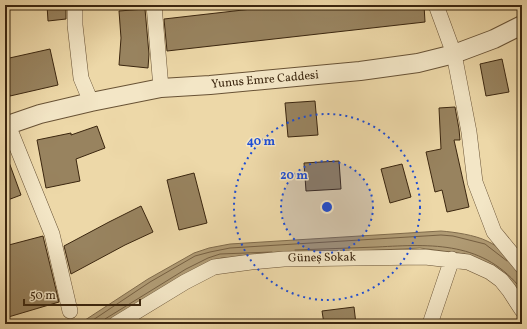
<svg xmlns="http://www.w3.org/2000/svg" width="527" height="329" font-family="Vollkorn,serif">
	<rect width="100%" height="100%" fill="#edd8a8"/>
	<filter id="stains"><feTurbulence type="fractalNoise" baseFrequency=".005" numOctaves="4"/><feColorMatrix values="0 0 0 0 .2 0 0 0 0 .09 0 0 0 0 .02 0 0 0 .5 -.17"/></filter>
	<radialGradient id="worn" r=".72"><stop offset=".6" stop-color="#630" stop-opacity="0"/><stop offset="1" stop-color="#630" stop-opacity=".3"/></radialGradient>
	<path fill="#b09b74" stroke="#816c4c" d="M441 231C454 232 475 235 487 241 501 247 512 261 522 272V298L465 254 420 248 221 258 188 273 104 324H79L148 279 194 253 209 248 230 244Z"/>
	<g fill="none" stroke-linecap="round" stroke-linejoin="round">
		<path stroke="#766042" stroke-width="1" d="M295 250C322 249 350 248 377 247 433 244 484 241 522 290
			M87 324 150 282 195 256 210 252 230 248 441 235 453 236 485 244 507 261
			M102 324 105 319 186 269 208 258 220 254 272 252"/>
	</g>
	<path fill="#98835f" stroke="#3b260f" d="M47 5H66V19L48 21Z
		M287 5H424L425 22 167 51 164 19Z
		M145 9 149 54 148 68 119 65 121 38 119 11Z
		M50 49 58 85 10 96 5 72V59Z
		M502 59 509 92 486 96 480 64Z
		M315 101 318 135 288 137 285 103Z
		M455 107 459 129 460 140H454L469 207 447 212 442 190 435 192 426 152 441 149 439 108Z
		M97 126 105 148 76 159 80 181 46 188 37 140 71 133V135Z
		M5 154H6L21 195 5 201Z
		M339 161 341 189 306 191 304 163Z
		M402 164 411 197 390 203 381 169Z
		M194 173 207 223 179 230 167 180Z
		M141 206 153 232 125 245 71 274 64 246 109 222Z
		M43 236 59 302 5 318V246Z
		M354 307 356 324H324L322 311Z"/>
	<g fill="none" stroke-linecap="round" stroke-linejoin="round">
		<g stroke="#685235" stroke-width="16">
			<path id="minor" d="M75 5V25L81 78 91 102
				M154 5 161 88
				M436 5 454 54 469 132 475 182 494 232 522 266
				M8 125 52 234 70 311
				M116 324 185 282 214 267 251 262 284 259 425 257 468 262 490 272 501 280 509 290 522 310
				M430 324 452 259"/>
		</g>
		<g stroke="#685235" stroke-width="20">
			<path id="tertiary" d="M5 126 40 114 91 102 161 88 210 85 360 71 418 63 454 54 494 39 522 25"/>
		</g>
		<use href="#minor" stroke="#f3e6c6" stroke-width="15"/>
		<use href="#tertiary" stroke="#f3e6c6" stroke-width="18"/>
	</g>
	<circle cx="327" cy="207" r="46" fill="#1d4ed8" fill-opacity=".12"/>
	<g fill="none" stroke="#1d4ed8" stroke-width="2" stroke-dasharray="2 4">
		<circle cx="327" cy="207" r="46"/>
		<circle cx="327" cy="207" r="93"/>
	</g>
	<g text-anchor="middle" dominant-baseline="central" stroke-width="3" stroke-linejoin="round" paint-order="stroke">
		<g font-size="12" fill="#3b260f" stroke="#f3e6c6">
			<text transform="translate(265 80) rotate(-5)">Yunus Emre Caddesi</text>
			<text transform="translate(322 258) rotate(-1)">Güneş Sokak</text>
		</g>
	</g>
	<circle cx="327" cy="207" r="6" fill="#1d4ed8" stroke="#f3e6c6" stroke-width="2"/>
	<g font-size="12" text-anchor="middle" font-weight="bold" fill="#1d4ed8" stroke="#f3e6c6" stroke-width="3" stroke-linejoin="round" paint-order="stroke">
		<text x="261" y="145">40 m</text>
		<text x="294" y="179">20 m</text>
	</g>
	<rect width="527" height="329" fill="none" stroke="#edd8a8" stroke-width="20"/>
	<rect x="6" y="6" width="515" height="317" fill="none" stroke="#3b260f" stroke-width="2"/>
	<rect x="10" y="10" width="507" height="309" fill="none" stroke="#3b260f"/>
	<path d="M24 299v6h116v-6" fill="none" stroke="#3b260f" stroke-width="2"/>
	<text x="30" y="299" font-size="12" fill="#3b260f" stroke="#f3e6c6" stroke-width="3" paint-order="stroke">50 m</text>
	<rect width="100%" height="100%" filter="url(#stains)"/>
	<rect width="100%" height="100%" fill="url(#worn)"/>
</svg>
